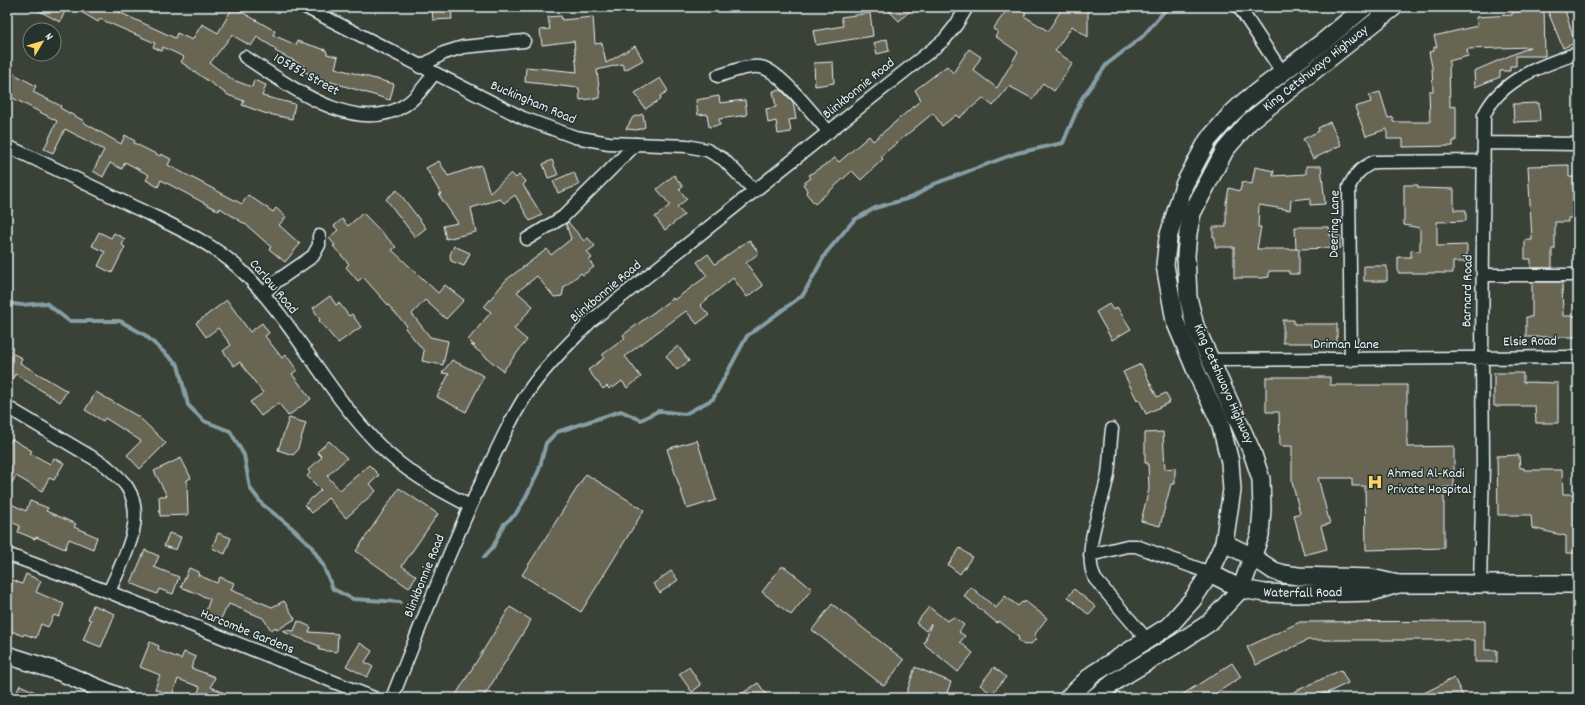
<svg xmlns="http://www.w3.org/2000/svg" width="1585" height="705" font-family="Dekko,sans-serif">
	<rect width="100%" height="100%" fill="#3a4238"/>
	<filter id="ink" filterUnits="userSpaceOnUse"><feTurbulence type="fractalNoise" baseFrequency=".025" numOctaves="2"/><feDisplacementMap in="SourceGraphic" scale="8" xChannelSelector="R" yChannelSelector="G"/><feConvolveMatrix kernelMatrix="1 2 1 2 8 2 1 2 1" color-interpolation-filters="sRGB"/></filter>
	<g filter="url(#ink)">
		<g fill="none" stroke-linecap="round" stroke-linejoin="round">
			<path stroke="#879ea4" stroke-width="4" d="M7 303 21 305 46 303 69 321H120L145 335 178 365 188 405 204 421 230 431 244 455 250 488 262 504 291 527 311 546 323 565 333 589 353 599 400 602
				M484 557 493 547 504 524 515 515 525 499 539 470 546 443 557 432 621 411 641 420 658 411 685 414 713 399 747 336 803 295 826 253 854 220 875 208 913 197 934 184 1017 153 1063 143 1082 98 1107 64 1142 37 1168 7"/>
		</g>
		<path fill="#686552" stroke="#e8f1f8" d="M32 7H67L60 22Z
			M73 7H108L175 38 177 33 192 40 202 24 218 33 233 7 275 31 273 35 296 45 297 41 326 50 327 54 338 57 335 68 394 84 390 100 315 77V75L304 72 306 67 275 51 276 49 257 37 251 46 232 35 210 63 233 80 252 87 254 80 266 85 262 96 295 104 292 119 264 113 242 105 244 101 228 95 181 62 184 57 163 47 162 51 153 47 155 43 100 19 98 22Z
			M432 7H451L452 19 433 20Z
			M885 7H914L899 21Z
			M1009 7H1017L1026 13 1024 16 1048 31 1063 7H1088V37L1072 26 1055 51 1073 63 1054 91 1043 83 1033 99 1009 86 993 106 983 98 959 118 956 115 942 126 933 113 881 156 883 159 861 180 852 171 815 204 806 193 807 190 803 184 811 178 809 175 835 158 839 162 869 136 873 141 921 100 915 90 947 66 953 73 969 49 981 57 973 70 997 88 1018 52 995 36 998 32 993 29Z
			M1527 7H1544L1545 56H1516V66H1510V71H1500V77L1475 87 1474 71 1530 47 1467 49 1468 56 1449 61 1450 107 1456 106V141H1453V146L1403 147V139H1387V129L1366 136 1355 107 1371 102 1369 95 1380 92 1388 118 1393 117V122H1430L1429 91H1433L1432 67 1429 52 1434 51V47H1437L1434 36 1477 26 1476 17 1512 15V12L1527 11Z
			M1546 7H1564L1575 43 1563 48Z
			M870 13 873 36 816 45 813 31 843 26 841 17Z
			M561 16 562 20 593 17 595 44 602 43 606 63 635 46 643 60 625 70 622 64 597 70 600 98 580 100 579 88 525 82 526 67 577 72 574 41 542 45 540 30 550 29 548 17Z
			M887 39 889 51 877 54 874 43Z
			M833 62 834 83 815 86 814 63Z
			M7 70 36 86 33 92 61 106 60 108 84 121 83 122 121 144 125 135 135 141 134 143 160 156 161 154 171 159 168 165 242 204 248 195 273 212 276 208 286 217 279 225 300 244 285 262 269 249 271 247 243 222V223L220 208 219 211 161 180 158 187 146 180 149 175 125 162 122 169 110 163 103 177 93 171 104 150 65 129 53 153 44 149 57 121 7 95Z
			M660 78 668 91 660 96 661 99 645 109 635 93Z
			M781 90 793 102 796 119 789 120 791 132 778 134 776 121 768 123 766 109 776 107 773 91Z
			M719 96 720 103 745 100 747 115 719 119 720 125 709 127 707 114 698 115 696 100Z
			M1539 103 1540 121 1514 122 1513 104Z
			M643 114 645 127 637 130 626 129 633 117Z
			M1330 122 1341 145 1313 159 1303 139 1319 131 1318 128Z
			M552 160 558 175 548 178 543 164Z
			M439 161 448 176 481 165 490 193 511 173 516 178 519 175 526 182 523 185 542 215 530 221 515 195 504 203 500 199 471 208 476 232 446 239 443 226 458 223 439 195 441 194 426 168Z
			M1569 165V177H1578V218H1568V222H1555V249H1552V268H1531V259H1525V240H1532L1528 166Z
			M1306 166H1321L1325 204 1310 205V198L1291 200 1290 210 1259 205 1258 227H1261L1257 249H1299V274H1289V271H1269V277L1262 278H1234V247H1215V237H1213V227H1226V203L1229 188 1240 191 1242 182 1252 184 1255 167 1274 171 1273 176 1306 174Z
			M574 172 579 185 558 193 553 181Z
			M674 175 683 187 679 189 687 199 677 207 684 215 665 230 655 217 670 205 657 189Z
			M1404 185H1418V188L1454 189V210H1466V221L1437 222V246L1467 245V262H1453V273H1398V257H1411V250L1420 251V228L1404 225Z
			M397 190 426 228 415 237 386 199Z
			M363 213 396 247 392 250 438 293 445 285 464 300 446 319 425 300 412 314 430 337 448 341 443 365 422 361 424 351 405 328 407 326 363 277 358 281 346 267 349 264 333 246 335 245 329 238 338 230 334 226 342 219 348 226Z
			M568 222 584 241 588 238 595 246 587 252 592 258 589 260 594 267 583 275 581 273 564 287 562 296 554 297 537 276 517 292 533 306 514 329 527 340 503 371 471 345 475 346 468 340 491 312 484 307 506 280 547 249 551 255 571 239 566 224Z
			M1295 227H1329L1330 236H1340V248L1296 249Z
			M99 232 111 238 114 233 125 239 122 245 125 247 112 273 98 266 105 252 92 246Z
			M749 240 759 253 746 263 763 286 747 297 733 278 700 305 709 315 697 324 686 311 625 356 641 377 627 388 622 381 613 388 612 386 609 389 607 386 603 389 588 370 604 358 602 355 625 338 623 335 673 298 674 300 707 276 697 262 708 254 715 264Z
			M454 246 470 253 464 266 451 261 450 255Z
			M1364 266H1387V281H1364Z
			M1532 282H1562L1563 316H1578V337H1526V317H1532Z
			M330 296 336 305 339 303 349 316 352 314 361 327 338 343 319 321 320 320 313 308Z
			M227 300 250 332 262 323 269 333 265 336 282 358 286 355 297 370 292 374 311 399 288 416 279 403 261 416 250 402 263 393 240 362 234 366 223 351 231 345 218 328 206 337 196 323Z
			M1109 304 1113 310 1117 307 1131 329 1112 340 1096 312Z
			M1283 320H1294V324H1337V345L1313 346V343H1283Z
			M678 346 689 361 677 370 666 356Z
			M7 351 22 358 20 363 67 391 60 402 15 374 7 392Z
			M452 360 484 376 466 412 437 397 449 374 442 373Z
			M1141 364 1157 397 1166 393 1170 402 1146 414 1139 399 1137 400 1123 372Z
			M1494 373H1523V382L1558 383V423H1536L1535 406H1494Z
			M1266 377H1330V385H1407V447L1454 446V487H1444V548L1366 550 1365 486H1352V478H1318L1330 524 1321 526 1327 549 1304 555 1294 515 1300 513 1292 482V446H1280L1279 412H1266Z
			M96 392 139 417 166 443 140 469 127 455 141 441 105 418 103 421 85 410Z
			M289 418 306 423 297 451 293 455 278 450Z
			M1163 432 1165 469 1175 468V484H1171L1160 526 1141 521 1149 489 1148 463H1145V433Z
			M12 439 32 451 30 453 50 464 54 458 64 463 54 480 49 478 42 491 16 476 7 491V446Z
			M697 440 716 500 687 509 667 449Z
			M329 441 347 458 327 476 340 490 369 465 379 475 370 484 376 491 346 518 328 498 312 513 304 505 321 490 307 476 310 473 308 470 322 457 317 452Z
			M1519 455 1520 468H1524V470H1562L1563 494H1576L1578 553H1566V536L1532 528 1531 515H1498L1497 456Z
			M181 458 191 478 187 480 188 515 160 516 159 496H167L154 471Z
			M586 474 644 510 581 612 522 575Z
			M399 488 438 514 402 566 416 576 409 588 356 551Z
			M30 501 48 508 46 511 76 524 74 527 97 537 93 549 69 539 65 549 36 537 35 539 18 532 20 526 7 520V502L26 511Z
			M169 533 181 537 176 550 164 546Z
			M218 533 231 538 225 554 212 548Z
			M960 548 972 557 960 574 948 565Z
			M145 550 159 556 154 567 179 577 173 594 159 589 157 594 131 583Z
			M781 567H785L812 589 791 615 762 592Z
			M189 568 199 572 198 575 217 583 220 577 234 583 231 590 272 607 284 601 295 619 277 630 276 627 271 630 263 618 229 604 220 620 205 614 210 599 181 587Z
			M671 571 678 580 660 593 653 584Z
			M26 574 41 581 36 592 64 604 59 617 54 615 48 627 41 624 36 638 24 634 23 636 7 629V594L13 580 22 584Z
			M971 587 996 608 1005 596 1018 606 1022 602 1024 603 1025 601 1047 618 1035 634 1036 639 1031 644 1024 645 1019 641 1018 636 999 621 997 623 964 596Z
			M1074 589 1096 607 1089 615 1068 597Z
			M832 604 904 660 884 686 812 630Z
			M93 605 115 614 101 647 83 640 91 620 88 619Z
			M510 607 531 620 483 698H454Z
			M929 607 947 621 954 617 964 625 959 632 965 636 960 642 973 653 958 672 924 644 931 624 926 631 916 623Z
			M298 621 311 627 309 632 338 634 337 652 319 650V646L284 632V630L294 631Z
			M1485 621V650H1497V662H1475V640H1308L1256 665 1247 647 1300 622Z
			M150 642 159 646 158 649 163 652 181 659 184 652 196 657 191 668 215 677 211 687 236 698H196L200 687 178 679 172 696 155 689 160 675 140 667Z
			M360 643 372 651 365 662 373 667 367 677 346 666Z
			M1232 663 1241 677 1209 698H1177Z
			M689 667 701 685 692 692 679 674Z
			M915 667 951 682 945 698H905Z
			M994 667 1006 677 992 694 980 685Z
			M1341 670 1348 683 1325 694V692L1313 698H1281Z
			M1454 678 1464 698H1414Z
			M758 683 769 698H735Z
			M20 685 48 698H14Z"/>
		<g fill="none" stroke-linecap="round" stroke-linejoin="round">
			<g stroke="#e8f1f8" stroke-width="15">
				<path id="street" d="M305 7 523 118 575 137 609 143 687 146 707 150 723 159 754 190
					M1239 7 1282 72
					M245 57C286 83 355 138 405 105 417 98 425 85 434 74
					M420 67 444 53 463 47 524 41
					M718 76C731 72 747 65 760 67 779 69 815 117 829 132
					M1484 143 1578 144
					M7 146C48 165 89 185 130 205 171 225 216 243 248 277 297 328 328 393 378 444 404 471 437 489 470 506
					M527 239 563 217 636 144
					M1483 275H1578
					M263 294 277 281 313 256 319 245V236
					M1209 360 1578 357
					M1351 360 1349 187C1355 174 1361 168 1374 162L1484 161
					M7 407 105 465C113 472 121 478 127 487 148 519 122 561 109 592
					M1112 429C1110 444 1110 459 1108 474 1103 505 1081 549 1095 579L1148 641
					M7 554 109 592 374 698
					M1090 555 1127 546H1136L1210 573
					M1480 584 1483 465 1482 358 1484 115C1501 79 1543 65 1578 53
					M392 698C422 623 450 547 485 475 499 445 512 416 530 389 547 364 570 343 591 321L944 40 956 25 967 7"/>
			</g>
			<g stroke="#e8f1f8" stroke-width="20">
				<g id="secondary">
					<path d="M1224 543 1253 557 1274 571 1284 574 1298 576 1371 578 1398 584H1578"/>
					<path id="s1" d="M1210 573 1241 589 1265 593 1297 594 1372 592 1398 584"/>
					<path d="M7 655 60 672 122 698"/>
					<path d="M1068 698 1093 674 1169 626 1193 599 1210 573 1224 543 1232 490 1230 462 1220 422 1199 378 1175 321 1165 265 1168 238 1184 185 1208 140 1230 115 1245 101 1324 41 1365 7"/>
					<path id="s2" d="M1094 698 1117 680 1177 644 1209 623 1241 589 1260 535 1262 509 1261 479 1252 452 1195 326 1188 297 1186 255 1188 233 1192 213 1225 150 1249 122 1394 7"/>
				</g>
			</g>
			<use href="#street" stroke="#26332d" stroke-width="12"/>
			<use href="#secondary" stroke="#26332d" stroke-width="17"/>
		</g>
	</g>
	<defs>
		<g id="hospital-bare" transform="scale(1.2)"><path d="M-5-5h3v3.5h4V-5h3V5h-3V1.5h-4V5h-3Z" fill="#ffd166" stroke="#26332d" stroke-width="2.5" paint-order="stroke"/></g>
	</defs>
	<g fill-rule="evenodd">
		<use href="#hospital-bare" x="1375" y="482"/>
	</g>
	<g text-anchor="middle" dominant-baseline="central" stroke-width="3" stroke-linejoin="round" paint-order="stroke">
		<g font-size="14" fill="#e8f1f8" stroke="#26332d">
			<text stroke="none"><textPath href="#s2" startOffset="772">King Cetshwayo Highway</textPath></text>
			<text transform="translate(306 75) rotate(29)">105852 Street</text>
			<text transform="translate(859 89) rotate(-39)">Blinkbonnie Road</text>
			<text transform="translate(533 103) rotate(23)">Buckingham Road</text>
			<text transform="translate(1335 224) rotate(-89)">Deering Lane</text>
			<text transform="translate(273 287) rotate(50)">Carlow Road</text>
			<text transform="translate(1468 291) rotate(-89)">Barnard Road</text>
			<text transform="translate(606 292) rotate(-40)">Blinkbonnie Road</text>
			<text transform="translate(1530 342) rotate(-1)">Elsie Road</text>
			<text x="1346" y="345">Driman Lane</text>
			<text transform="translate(1223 384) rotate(66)">King Cetshwayo Highway</text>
			<text transform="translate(425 576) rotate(-68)">Blinkbonnie Road</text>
			<text stroke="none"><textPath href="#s1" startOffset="97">Waterfall Road</textPath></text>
			<text transform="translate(247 632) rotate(22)">Harcombe Gardens</text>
		</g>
		<g font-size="14" fill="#e8f1f8" stroke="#26332d" text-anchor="start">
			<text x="1387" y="474">Ahmed Al-Kadi<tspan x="1387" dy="16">Private Hospital</tspan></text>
		</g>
	</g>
	<rect width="1585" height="705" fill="none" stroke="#26332d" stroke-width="24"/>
	<rect x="12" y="12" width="1561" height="681" fill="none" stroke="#e8f1f8" stroke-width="1.5" filter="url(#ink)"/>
	<g transform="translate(42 42) rotate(52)"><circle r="19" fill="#26332d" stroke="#747f7e"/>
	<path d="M0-3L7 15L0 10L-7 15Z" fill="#ffd166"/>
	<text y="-6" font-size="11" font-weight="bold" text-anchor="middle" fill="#e8f1f8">N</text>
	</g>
</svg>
